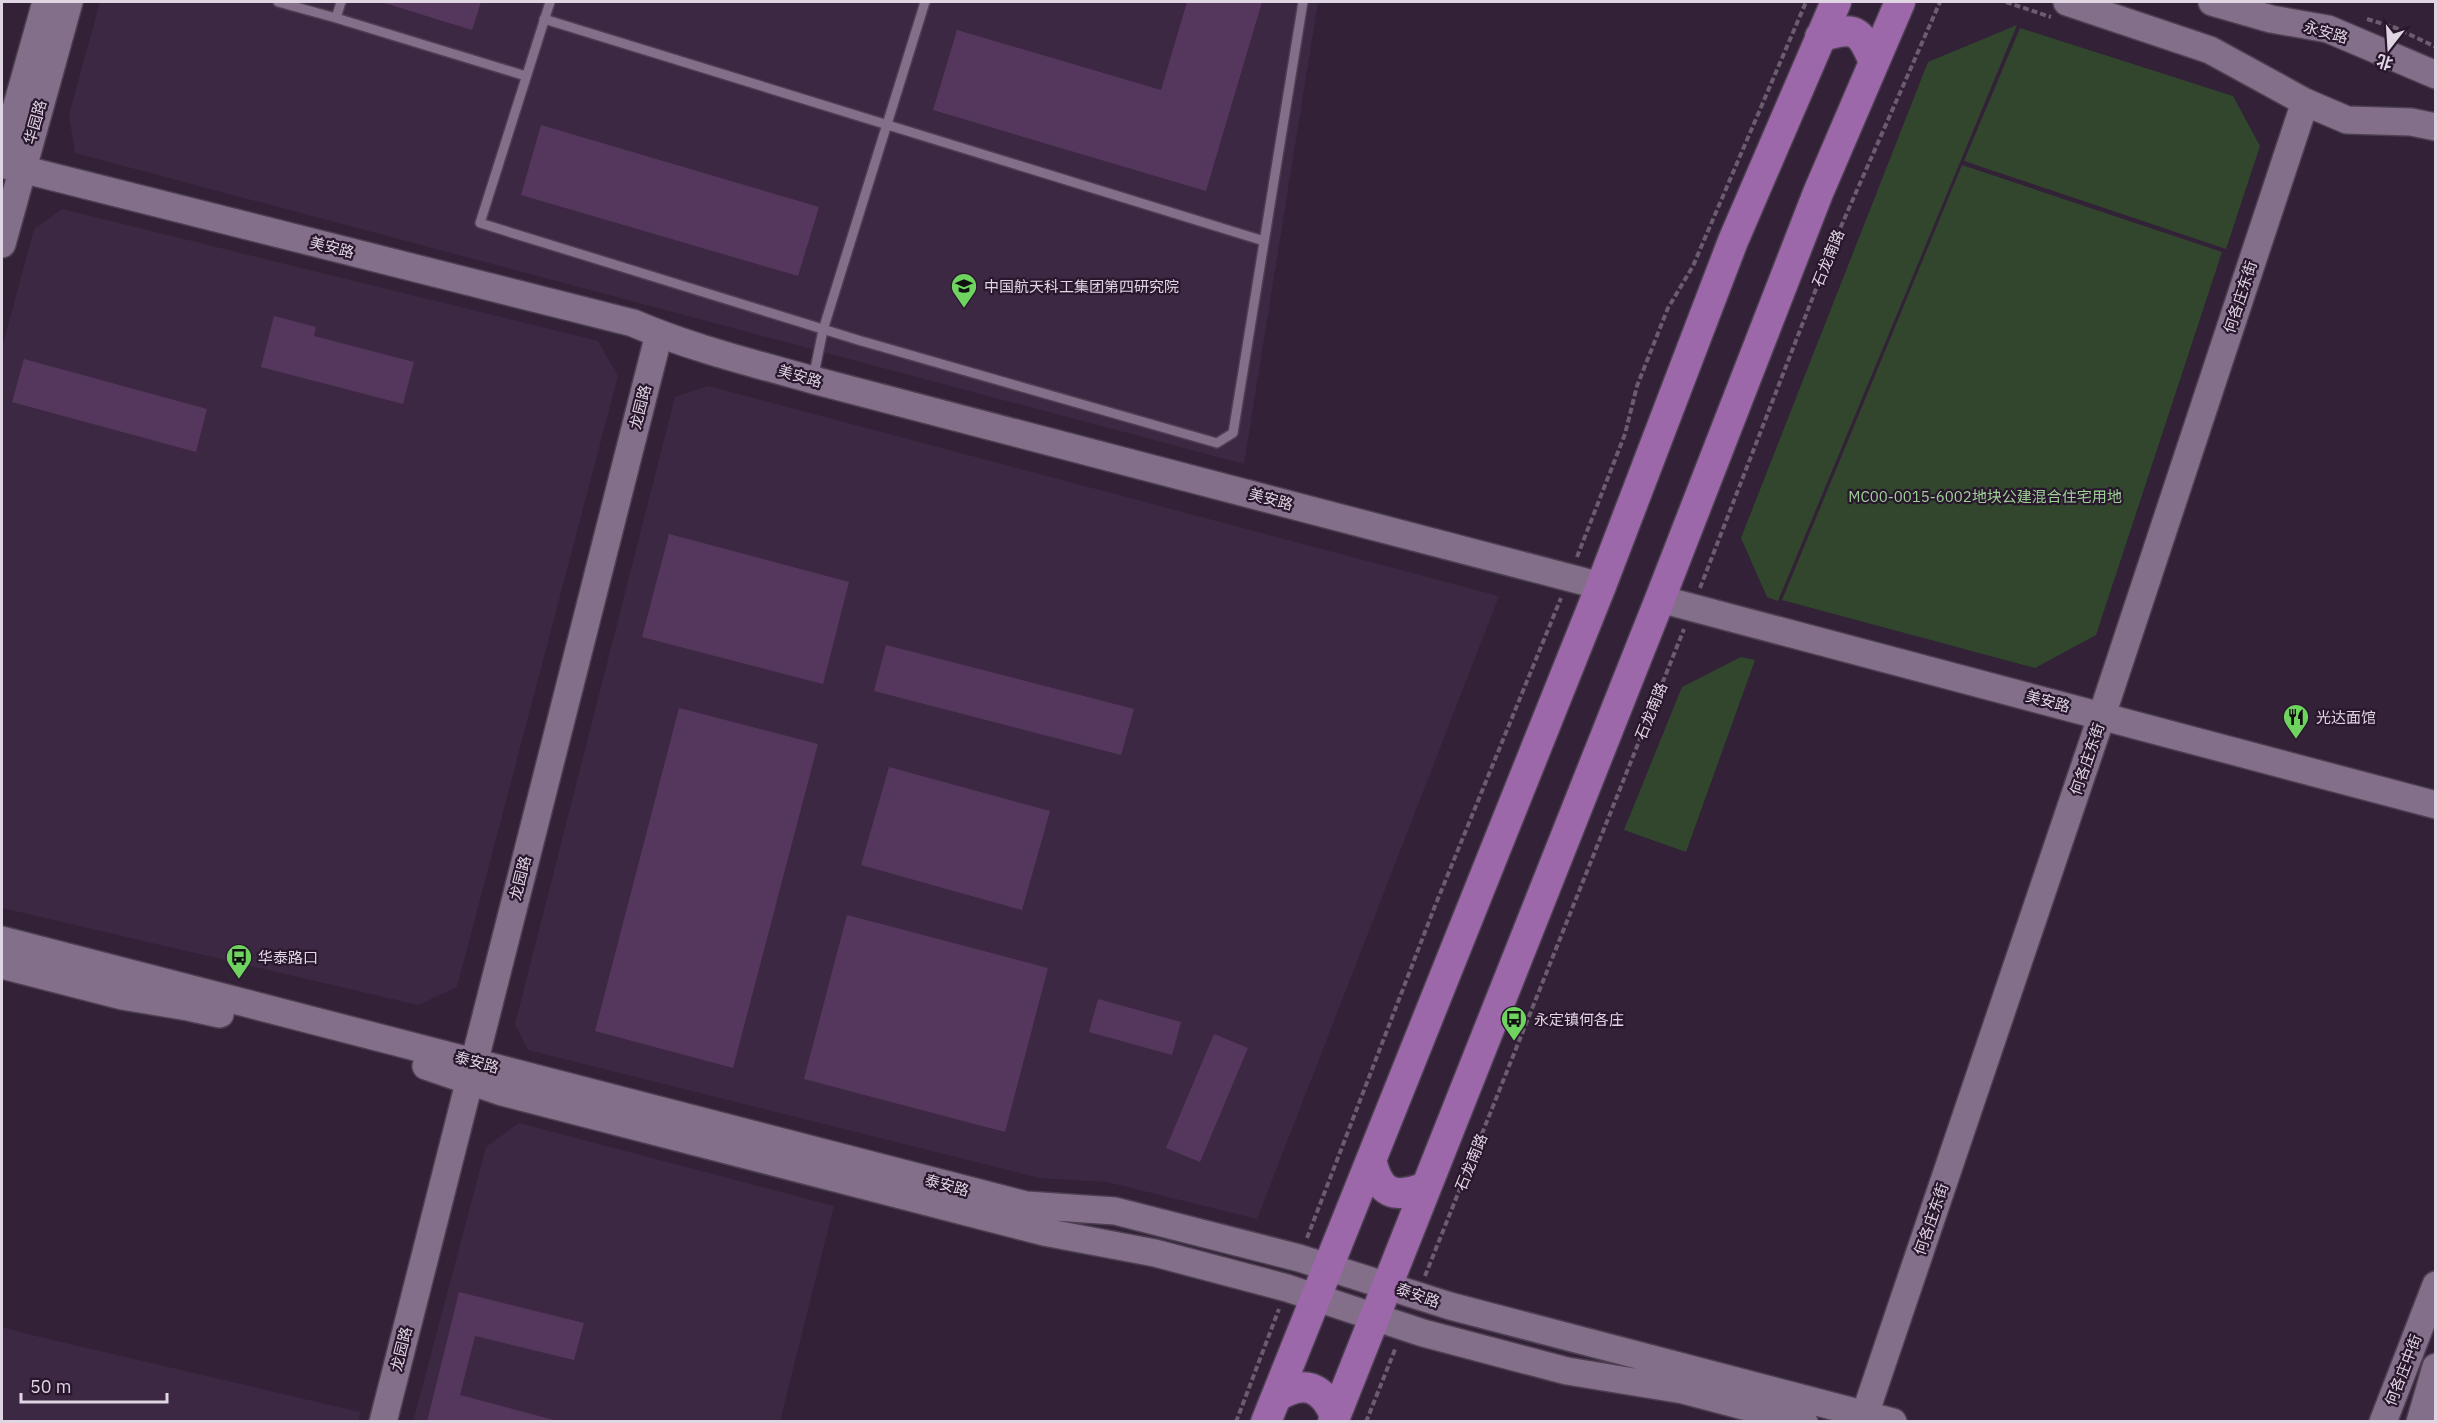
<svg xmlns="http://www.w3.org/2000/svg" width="2437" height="1423" font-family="'IBM Plex Sans','Noto Sans SC',sans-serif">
	<rect width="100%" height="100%" fill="#322137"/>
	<path fill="#3d2843" d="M100 2H1318L1244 464 75 153 69 115Z
		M62 209 598 341 618 376 457 987 418 1005 2 908V348L34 229Z
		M708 386 1499 596 1257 1219 1107 1182 1040 1178 528 1050 515 1024 675 397Z
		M519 1123 834 1206 780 1421 413 1422 486 1147Z
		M2 1327 23 1333 360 1412 358 1422 2 1421Z"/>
	<path fill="#31462d" d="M2017 25 1778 601 1767 597 1741 538 1928 62Z
		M2020 28 2233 96 2260 146 2226 249 1964 161Z
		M1962 165 2222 252 2096 635 2035 668 1782 600Z
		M1741 657 1755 660 1686 852 1624 830 1682 687Z"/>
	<path fill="#55375d" d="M381 2H481L472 30Z
		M1187 2H1262L1206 191 933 110 957 30 1161 90Z
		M541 125 819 207 798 276 521 195Z
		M274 316 316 327 314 336 414 362 403 404 261 367Z
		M24 359 207 409 196 452 12 402Z
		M669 534 849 582 823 684 642 637Z
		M886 645 1134 709 1121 755 874 691Z
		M679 708 818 744 733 1068 595 1031Z
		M889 767 1050 811 1022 910 861 865Z
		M847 915 1048 968 1005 1132 804 1079Z
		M1098 999 1181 1022 1172 1055 1089 1032Z
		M1214 1034 1248 1048 1200 1162 1166 1148Z
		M459 1292 584 1323 574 1360 475 1336 460 1395 561 1422H427Z"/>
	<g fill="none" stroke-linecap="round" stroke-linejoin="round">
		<g stroke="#4d3f51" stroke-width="12">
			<path id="lane" d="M278 2 336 18
				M341 2 336 18 526 76
				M550 2 480 223 858 340 1217 443 1233 433 1303 2
				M544 19 1264 241
				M813 379 823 330 925 2"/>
		</g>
		<g stroke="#4d3f51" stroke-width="30">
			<path id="secondary" d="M2067 2 2210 50 2305 102 2347 120 2411 122 2436 127
				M2212 2 2271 19 2328 29 2436 75
				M2 159 46 2
				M2 164 633 323C691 348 753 363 813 380L1601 586
				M2 244 69 2
				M1660 599 2436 805
				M2 940 1026 1205 1115 1211 1299 1258 1450 1306 1893 1422
				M2 965 122 996 188 1007 220 1014
				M426 1066 502 1092 1044 1232 1155 1253 1287 1288 1423 1333 1567 1371 1683 1390 1804 1422
				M1865 1414 2102 715 2305 102
				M383 1422 659 334
				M2383 1422 2436 1285
				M2420 1422 2436 1367"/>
		</g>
		<g stroke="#4d3f51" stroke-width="33">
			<path id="primary" d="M1820 37C1855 26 1860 29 1874 62
				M1371 1160C1380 1195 1394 1199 1426 1187
				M1276 1397C1304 1380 1321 1385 1335 1415
				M1266 1422 1601 586 1733 241 1836 2
				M1333 1422 1660 599 1818 193 1900 2"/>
		</g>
		<path stroke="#6b5c70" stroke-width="4" stroke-dasharray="6 3" stroke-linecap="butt" d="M2006 2 2051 17
			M2367 19 2396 28 2436 47
			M1577 557 1625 434 1637 386 1668 308 1693 266 1806 2
			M1700 588 1835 240 1940 2
			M1307 1238 1435 906 1561 598
			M1425 1276 1684 629
			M1236 1422 1279 1309
			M1366 1422 1396 1347"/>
		<use href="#lane" stroke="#836f89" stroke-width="9"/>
		<use href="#secondary" stroke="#836f89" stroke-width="27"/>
		<use href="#primary" stroke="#9c68a9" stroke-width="30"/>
	</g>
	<defs>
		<g id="university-pin" transform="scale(1.35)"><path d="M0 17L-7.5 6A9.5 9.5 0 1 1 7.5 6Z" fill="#6fd360" stroke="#28172d"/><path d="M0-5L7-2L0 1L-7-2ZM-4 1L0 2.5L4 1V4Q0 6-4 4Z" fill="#111"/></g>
		<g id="restaurant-pin" transform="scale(1.35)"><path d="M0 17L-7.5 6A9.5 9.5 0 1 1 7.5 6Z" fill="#6fd360" stroke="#28172d"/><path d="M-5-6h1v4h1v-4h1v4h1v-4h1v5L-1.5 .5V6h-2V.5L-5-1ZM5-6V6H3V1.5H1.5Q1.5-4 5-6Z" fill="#111"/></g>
		<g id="bus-pin" transform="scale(1.35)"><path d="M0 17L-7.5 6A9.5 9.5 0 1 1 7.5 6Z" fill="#6fd360" stroke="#28172d"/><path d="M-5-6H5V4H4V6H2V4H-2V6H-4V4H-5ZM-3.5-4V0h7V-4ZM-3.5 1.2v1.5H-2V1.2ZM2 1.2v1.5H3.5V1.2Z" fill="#111"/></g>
	</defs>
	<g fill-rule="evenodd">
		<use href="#university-pin" x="964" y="286"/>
		<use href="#restaurant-pin" x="2296" y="717"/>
		<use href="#bus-pin" x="239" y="957"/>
		<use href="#bus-pin" x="1514" y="1019"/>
	</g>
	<g text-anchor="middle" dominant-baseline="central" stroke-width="4.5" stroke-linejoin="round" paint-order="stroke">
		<g font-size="15" fill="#e0d5e3" stroke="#28172d">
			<text transform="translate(2326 32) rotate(16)">永安路</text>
			<text transform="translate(35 122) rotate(-74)">华园路</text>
			<text transform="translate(332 247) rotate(14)">美安路</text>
			<text transform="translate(1828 258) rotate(-68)">石龙南路</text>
			<text transform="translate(2240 297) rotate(-72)">何各庄东街</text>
			<text transform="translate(800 376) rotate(16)">美安路</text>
			<text transform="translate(640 407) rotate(-76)">龙园路</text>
			<text transform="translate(1271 499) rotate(15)">美安路</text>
			<text transform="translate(2048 701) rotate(15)">美安路</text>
			<text transform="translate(1651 711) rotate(-68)">石龙南路</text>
			<text transform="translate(2087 759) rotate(-71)">何各庄东街</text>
			<text transform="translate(520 878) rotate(-76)">龙园路</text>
			<text transform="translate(477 1062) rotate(15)">泰安路</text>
			<text transform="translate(1471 1162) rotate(-68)">石龙南路</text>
			<text transform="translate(947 1185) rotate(15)">泰安路</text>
			<text transform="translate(1931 1219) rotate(-71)">何各庄东街</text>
			<text transform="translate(1418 1295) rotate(19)">泰安路</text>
			<text transform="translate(401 1349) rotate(-76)">龙园路</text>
			<text transform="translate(2403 1370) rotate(-69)">何各庄中街</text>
		</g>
		<g font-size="15" fill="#e0d5e3" stroke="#28172d" text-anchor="start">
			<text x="984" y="286">中国航天科工集团第四研究院</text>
			<text x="2316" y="717">光达面馆</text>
			<text x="258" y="957">华泰路口</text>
			<text x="1534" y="1019">永定镇何各庄</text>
		</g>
		<g font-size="15" fill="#9dd294" stroke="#28172d">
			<text x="1985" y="496">MC00-0015-6002地块公建混合住宅用地</text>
		</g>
	</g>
	<rect width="2437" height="1423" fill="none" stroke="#e0d5e3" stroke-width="6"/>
	<g transform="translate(2389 48) rotate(197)" stroke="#28172d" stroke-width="4.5" paint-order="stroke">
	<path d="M0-4.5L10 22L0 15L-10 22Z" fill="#e0d5e3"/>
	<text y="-9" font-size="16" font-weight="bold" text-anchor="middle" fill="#e0d5e3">北</text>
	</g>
	<path d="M21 1393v9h146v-9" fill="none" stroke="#e0d5e3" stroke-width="3"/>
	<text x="30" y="1393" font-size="18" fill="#e0d5e3" stroke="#28172d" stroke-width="4.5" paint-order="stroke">50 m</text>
</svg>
